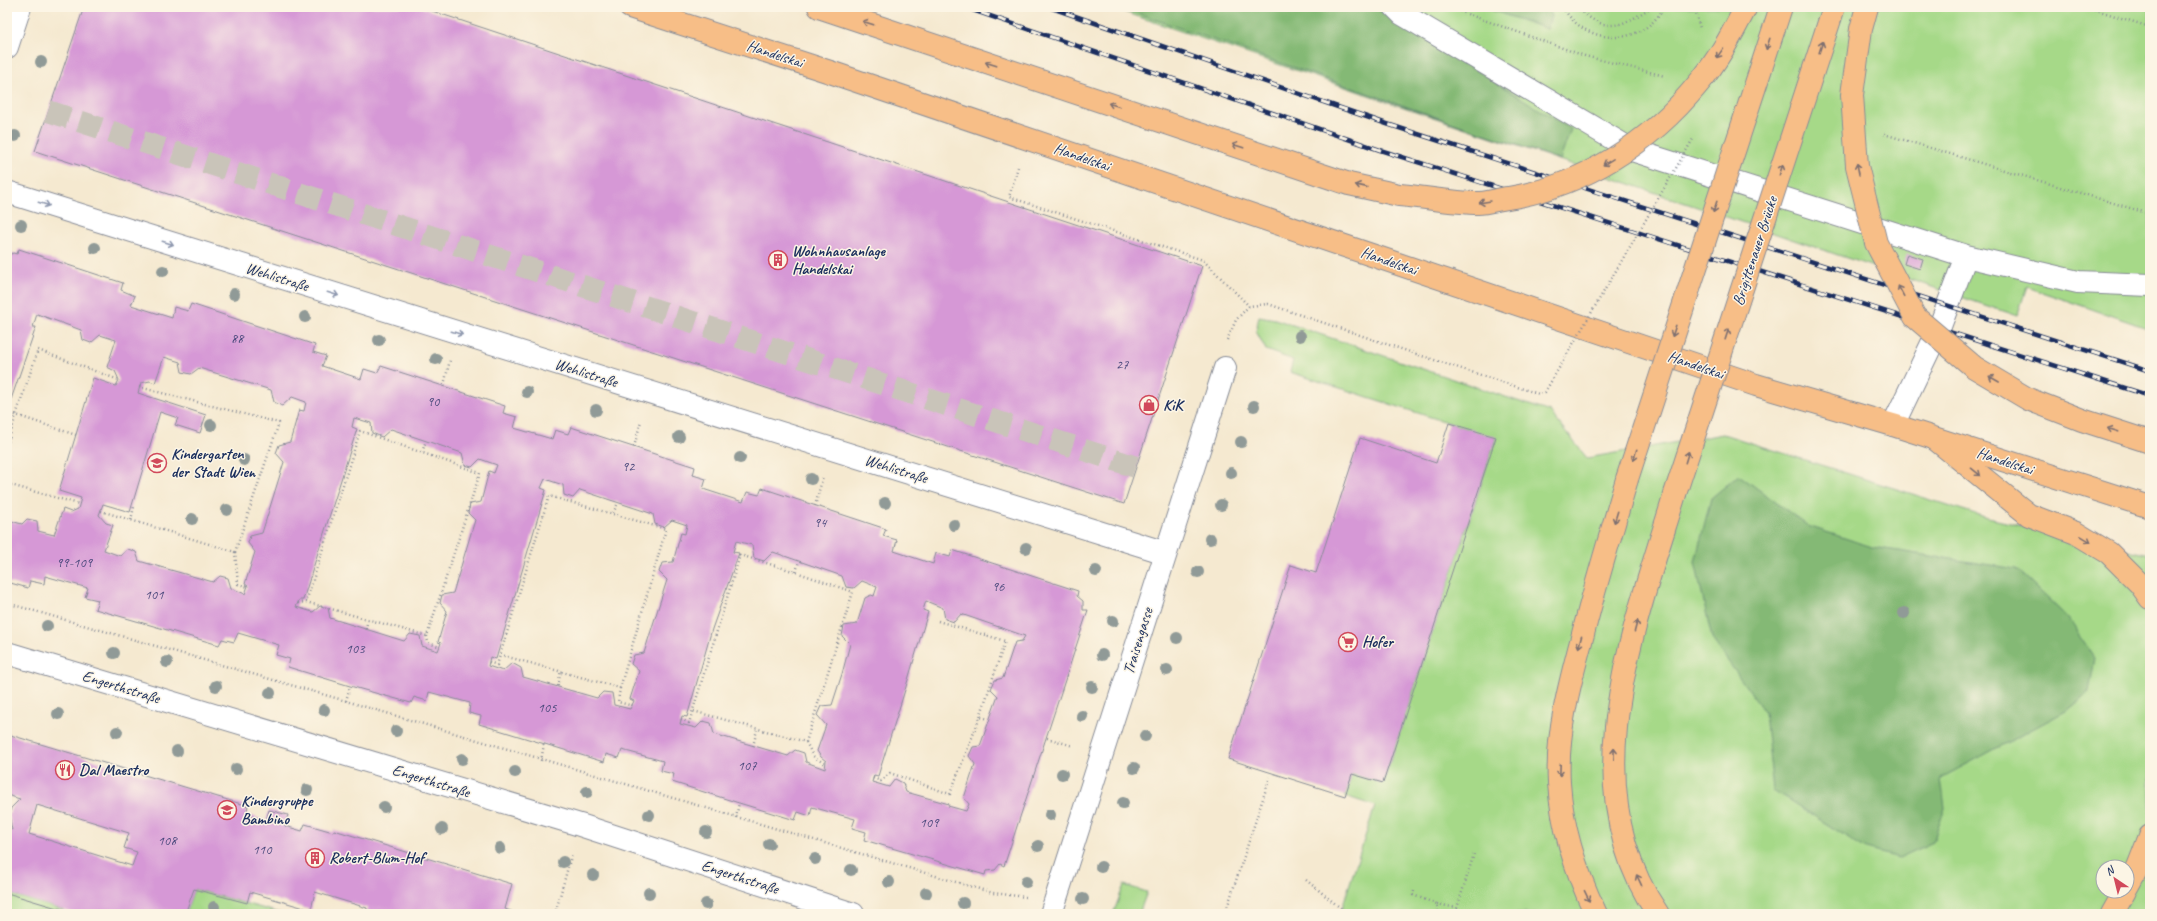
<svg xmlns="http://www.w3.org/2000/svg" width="2157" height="921" font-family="Caveat,sans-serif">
	<rect width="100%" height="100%" fill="#fcf5e5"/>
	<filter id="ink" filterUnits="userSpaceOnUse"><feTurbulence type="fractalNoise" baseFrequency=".025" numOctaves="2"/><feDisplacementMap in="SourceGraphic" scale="8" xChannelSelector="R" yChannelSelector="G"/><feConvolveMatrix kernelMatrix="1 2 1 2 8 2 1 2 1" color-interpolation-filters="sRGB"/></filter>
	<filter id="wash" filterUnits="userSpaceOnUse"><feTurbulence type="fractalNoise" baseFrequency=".012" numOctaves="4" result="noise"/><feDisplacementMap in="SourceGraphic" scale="16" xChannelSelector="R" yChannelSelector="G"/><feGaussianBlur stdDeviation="0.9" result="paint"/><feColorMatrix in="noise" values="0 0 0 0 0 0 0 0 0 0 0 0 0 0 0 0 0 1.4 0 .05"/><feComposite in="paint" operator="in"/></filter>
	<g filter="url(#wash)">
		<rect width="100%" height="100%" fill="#f5e9d0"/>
		<path fill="#a6d988" stroke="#608473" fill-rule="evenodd" d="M1110 7H2150V329L2027 287 2017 316Z
			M1259 316 1275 319 1550 412 1587 458 1723 434 1988 518 2150 555V914H1340L1375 806 1345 796 1352 774 1383 783 1496 438 1290 372 1293 360 1266 350 1256 331ZM2103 867H2127V891H2103Z
			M1124 885 1147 892 1139 914H1113Z
			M194 889 283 914H185Z
			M7 893 63 910 62 914H7Z"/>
		<path fill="#84b974" stroke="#507469" d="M1119 7H1374L1571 129 1560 160Z
			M1482 7H1548L1551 16 1547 29Z
			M1739 475 1808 526 1872 547 2017 569 2067 617 2095 658 2089 692 2066 711 1941 778 1945 808 1933 842 1899 858 1866 849 1773 790 1765 713 1712 639 1695 562 1711 498Z"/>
		<g id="blocks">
			<path fill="#d698d6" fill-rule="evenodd" d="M84 7H420L1202 266 1124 504 35 151Z
				M19 249 123 283 121 290 135 296 131 305 172 318 174 307 188 311 191 304 315 345 313 352 326 356 322 366 361 379 364 369 377 373 381 366 505 406 503 413 517 417 514 428 552 439 555 430 568 434 571 427 695 467 693 475 706 479 703 489 743 502 747 492 759 495 762 488 886 529 883 536 897 540 894 551 933 564 936 553 950 557 952 550 1078 591 1077 596 1083 601V610H1088L1004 866 1000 864 995 870 986 871 985 875 864 840 866 832 852 828 855 819 812 807 810 816 798 812 795 820 739 803 672 782 674 774 661 771 663 761 622 750 619 758 606 754 604 762 479 724 481 716 469 713 470 703 429 692 427 701 414 697 411 703 350 686 288 667 290 659 276 655 279 645 238 633 234 642 222 639 219 645 95 609 98 600 85 597 88 588 45 576 44 584 30 581 28 588 7 582V520L22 524 27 519 37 521 38 531 54 535 63 509 71 512 78 509 81 498 59 491 93 378 116 386 119 380 115 371 107 367 116 340 100 335 91 343 83 340 81 330 37 314 33 327H36L7 411V256L13 253 17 254ZM164 357 180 362 182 372 191 374 199 368 271 390 274 402 282 406 292 397 306 402 304 411 299 410 290 442 279 445 276 453 284 462 262 533 250 536 248 543 255 552 245 584 248 586 245 594 231 588 228 578 220 576 213 582 139 561 136 552 128 549 120 556 104 550 113 525 106 523 99 515 103 504 130 512 160 412 178 418 175 425 200 433 206 415 138 393 141 383 150 381 155 383ZM354 418 371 423 372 433 382 437 391 429 462 453 465 465 472 467 480 459 497 465 494 473 489 471 481 502 470 504 468 513 475 520 453 593 442 595 440 603 447 611 438 642 441 643 438 651 422 646 420 636 410 634 404 641 330 618 328 608 320 606 313 612 296 607 299 600H303L357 429 352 427ZM545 479 563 485 564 495 573 498 580 490 653 514 655 524 664 527 672 520 687 525 685 534 681 533 673 562 662 563 659 572 667 580 644 653 634 655 631 664 639 671 630 699 634 701 630 709 614 705 612 693 603 692 597 698 523 677 521 668 512 663 503 671 488 666 490 657 496 659 546 490 541 488ZM736 541 752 545 754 558 764 561 773 552 842 576 846 587 854 588 862 581 877 587 874 596 871 595 865 598 857 624 844 626 842 636 850 644 842 674 832 705 821 706 817 715 826 725 817 751 821 757 826 761 825 769 806 762 804 753 795 750 788 756 714 734 711 723 703 721 696 728 680 724 682 716 687 717 712 629 739 553 733 552ZM926 601 943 608 945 619 954 622 961 614 1025 636 1022 641 1015 642 1003 678 995 680 991 689 998 696 980 746 973 747 969 756 975 764 964 798 969 804 966 811 948 806 949 804 906 792 903 783 895 779 889 787 872 782 874 775 878 776 905 690 928 612 923 610Z
				M1907 254 1923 259 1920 269 1904 264Z
				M1449 423 1496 437 1383 783 1352 774 1345 796 1228 759 1291 565 1316 573 1360 438 1436 463Z
				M7 734 248 806 246 814 266 821 269 810 288 815 285 826 302 831 305 824 333 832 334 830 512 884 505 909 520 914H366L367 908 315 892 311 910 250 892 247 903 194 889 185 914H77L7 893V828L12 830 9 815 11 808 20 799 7 795ZM37 805 129 833 124 848 137 852 132 866 29 834Z"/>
		</g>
	</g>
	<g filter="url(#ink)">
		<use href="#blocks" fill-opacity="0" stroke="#888c97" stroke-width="1"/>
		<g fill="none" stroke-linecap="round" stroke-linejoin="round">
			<path stroke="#c9c4b9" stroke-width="22" stroke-dasharray="22 11" stroke-linecap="butt" d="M48 111 1136 467"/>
			<g stroke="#888c97" stroke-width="24">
				<path id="minor" d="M1395 7 1402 14 1632 150 1966 256 2078 282 2150 285
					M7 47 20 7
					M7 192 1166 553
					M1893 425 1939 329 1966 256
					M7 653 580 825 853 914
					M1051 914 1225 368"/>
			</g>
			<g stroke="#888c97" stroke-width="24">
				<path id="major" d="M630 7 830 72 1756 385 1893 425 2150 507"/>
			</g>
			<g stroke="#888c97" stroke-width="24">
				<path id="highway" d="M819 7 1349 184 1399 195
					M1935 439 2029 515 2076 533 2109 553 2140 584 2150 598
					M2127 887 2138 867 2150 836
					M1596 914C1577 874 1562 829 1559 783 1556 733 1570 682 1583 634 1596 582 1612 531 1627 479
					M1658 914C1570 788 1635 625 1675 494
					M2112 914 2125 891"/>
			</g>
			<path stroke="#888c97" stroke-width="2.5" stroke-dasharray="1 3" stroke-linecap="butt" d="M1563 7C1584 46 1643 48 1664 7
				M1577 7C1605 34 1621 28 1651 7
				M1694 7 1700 28
				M2087 7 2150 27
				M1456 10 1585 56 1665 76
				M1884 134 2150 214
				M1018 167 1009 197 1203 260 1249 306
				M1227 340 1236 320 1249 306 1268 304 1419 355
				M444 385 450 360
				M7 413 16 415 7 446
				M76 435 16 415 38 350 119 380
				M634 447 641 421
				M422 452 426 441
				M7 484 79 504
				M815 506 823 476
				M101 511 235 552 279 423 139 387
				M613 513 618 503
				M131 520 134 507
				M235 552 238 584 248 587
				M796 572 799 561
				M7 603 346 701 993 893 1026 897
				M298 603 306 602 427 636 480 473 360 431 306 602
				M938 621 1005 641 980 717
				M366 629 368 618
				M427 636 428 643 440 647
				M489 662 497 665 549 496 666 529 620 688 501 655
				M558 686 561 670
				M620 688 618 702 633 706
				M346 701 350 686
				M681 719 689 723 740 555 796 572 853 592 806 742 693 711
				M1047 738 1073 746
				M806 742 813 756 825 764
				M753 746 757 730
				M541 761 544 744
				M873 778 881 781 890 773 950 794 980 717 989 719
				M736 818 739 803
				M1306 880 1348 914
				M1414 891 1413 895 1437 904 1438 914
				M1437 904 1457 908 1474 854 1472 852
				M1296 912V914
				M555 914 572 853
				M1225 914 1270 777"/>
			<use href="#minor" stroke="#fff" stroke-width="22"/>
			<use href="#major" stroke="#f7be87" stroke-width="22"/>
			<use href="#highway" stroke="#f7be87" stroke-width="22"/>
			<g stroke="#1b2f5e" stroke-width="4.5">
				<path id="rail" d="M964 7 1380 150 2150 396
					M1049 7 1387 124 2150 371"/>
			</g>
			<use href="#rail" stroke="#fcf5e5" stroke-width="3" stroke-dasharray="9" stroke-linecap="butt"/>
			<g stroke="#888c97" stroke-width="24" stroke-linecap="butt">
				<path id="highway-bridge" d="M1867 7 1861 29 1852 95 1857 166 1876 243 1915 317 1974 367 2028 399 2082 420 2150 442
					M1399 195C1425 197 1452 203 1478 203 1488 203 1498 199 1508 198 1583 186 1650 143 1698 84 1718 61 1732 34 1746 7
					M1627 479 1781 7
					M1675 494 1834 7"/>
			</g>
			<path stroke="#888c97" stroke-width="2.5" stroke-dasharray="1 3" stroke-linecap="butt" d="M1419 355 1539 394 1545 392 1693 139"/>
			<use href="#highway-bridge" stroke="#f7be87" stroke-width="22"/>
		</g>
		<g fill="#909a97">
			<circle cx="41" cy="62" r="6"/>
			<circle cx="15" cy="136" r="6"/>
			<circle cx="21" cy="225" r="6"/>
			<circle cx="95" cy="248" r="6"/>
			<circle cx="163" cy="271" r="6"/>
			<circle cx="234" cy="294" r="6"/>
			<circle cx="305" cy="317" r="6"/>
			<circle cx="1300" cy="336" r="6"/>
			<circle cx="379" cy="340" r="6"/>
			<circle cx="436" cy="359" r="6"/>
			<circle cx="527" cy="392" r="6"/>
			<circle cx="1254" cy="406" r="6"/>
			<circle cx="596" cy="410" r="6"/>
			<circle cx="211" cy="425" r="6"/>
			<circle cx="679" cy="437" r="6"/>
			<circle cx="1241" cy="442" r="6"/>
			<circle cx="740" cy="458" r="6"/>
			<circle cx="244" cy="460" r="6"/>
			<circle cx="1231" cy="473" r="6"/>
			<circle cx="811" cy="479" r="6"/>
			<circle cx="885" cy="503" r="6"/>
			<circle cx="1221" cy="505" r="6"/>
			<circle cx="227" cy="510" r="6"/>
			<circle cx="192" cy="519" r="6"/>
			<circle cx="954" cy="525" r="6"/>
			<circle cx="1210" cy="539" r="6"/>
			<circle cx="1026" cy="548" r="6"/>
			<circle cx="1096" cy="571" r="6"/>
			<circle cx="1198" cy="572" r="6"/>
			<circle cx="1904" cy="613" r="6"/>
			<circle cx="1113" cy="621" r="6"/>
			<circle cx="47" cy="626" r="6"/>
			<circle cx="1177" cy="638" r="6"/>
			<circle cx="114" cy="653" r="6"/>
			<circle cx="1102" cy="655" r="6"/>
			<circle cx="167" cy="662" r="6"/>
			<circle cx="1167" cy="670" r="6"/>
			<circle cx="216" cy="686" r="6"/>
			<circle cx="1092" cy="687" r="6"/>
			<circle cx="270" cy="693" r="6"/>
			<circle cx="324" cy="710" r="6"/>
			<circle cx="58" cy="714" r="6"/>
			<circle cx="1082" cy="716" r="6"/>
			<circle cx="396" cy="731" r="6"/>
			<circle cx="117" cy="732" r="6"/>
			<circle cx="1145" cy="736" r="6"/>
			<circle cx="177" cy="751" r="6"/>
			<circle cx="462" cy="759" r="6"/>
			<circle cx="1134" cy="768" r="6"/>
			<circle cx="236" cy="769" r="6"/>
			<circle cx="515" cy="772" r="6"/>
			<circle cx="1062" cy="774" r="6"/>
			<circle cx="307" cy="790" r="6"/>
			<circle cx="587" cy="792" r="6"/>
			<circle cx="1123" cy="803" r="6"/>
			<circle cx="384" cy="807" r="6"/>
			<circle cx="649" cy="815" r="6"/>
			<circle cx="1050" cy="815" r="6"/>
			<circle cx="442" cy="829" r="6"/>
			<circle cx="706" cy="832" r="6"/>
			<circle cx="769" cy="844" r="6"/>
			<circle cx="1038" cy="846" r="6"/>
			<circle cx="500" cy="848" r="6"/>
			<circle cx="815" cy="859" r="6"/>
			<circle cx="563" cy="862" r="6"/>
			<circle cx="1101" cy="867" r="6"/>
			<circle cx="851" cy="870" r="6"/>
			<circle cx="593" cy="875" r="6"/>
			<circle cx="889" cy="882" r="6"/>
			<circle cx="1026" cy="882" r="6"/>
			<circle cx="649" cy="893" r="6"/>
			<circle cx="926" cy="893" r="6"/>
			<circle cx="1083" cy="899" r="6"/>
			<circle cx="963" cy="903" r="6"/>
			<circle cx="706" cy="904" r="6"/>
			<circle cx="214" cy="907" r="6"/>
		</g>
		<defs><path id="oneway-shaft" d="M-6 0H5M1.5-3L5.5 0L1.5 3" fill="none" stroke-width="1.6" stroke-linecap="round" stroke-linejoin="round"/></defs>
		<g stroke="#7e6f70">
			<use href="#oneway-shaft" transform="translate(868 23) rotate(-162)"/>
			<use href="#oneway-shaft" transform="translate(1768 44) rotate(108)"/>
			<use href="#oneway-shaft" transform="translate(1821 47) rotate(-72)"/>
			<use href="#oneway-shaft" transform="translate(1720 53) rotate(125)"/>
			<use href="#oneway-shaft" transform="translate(991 64) rotate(-162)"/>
			<use href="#oneway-shaft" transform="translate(1114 105) rotate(-162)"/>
			<use href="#oneway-shaft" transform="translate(1238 146) rotate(-162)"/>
			<use href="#oneway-shaft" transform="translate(1608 162) rotate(149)"/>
			<use href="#oneway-shaft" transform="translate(1858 169) rotate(-101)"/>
			<use href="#oneway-shaft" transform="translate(1781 170) rotate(-72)"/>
			<use href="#oneway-shaft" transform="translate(1361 186) rotate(-167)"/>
			<use href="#oneway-shaft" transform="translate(1485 202) rotate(171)"/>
			<use href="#oneway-shaft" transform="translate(1715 207) rotate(108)"/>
			<use href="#oneway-shaft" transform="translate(1901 291) rotate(-118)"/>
			<use href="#oneway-shaft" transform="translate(1674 331) rotate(108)"/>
			<use href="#oneway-shaft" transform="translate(1727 334) rotate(-72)"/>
			<use href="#oneway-shaft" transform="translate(1994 379) rotate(-150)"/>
			<use href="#oneway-shaft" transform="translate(2113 430) rotate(-162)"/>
			<use href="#oneway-shaft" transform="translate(1635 455) rotate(107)"/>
			<use href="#oneway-shaft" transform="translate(1687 457) rotate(-73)"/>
			<use href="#oneway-shaft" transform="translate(1976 472) rotate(39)"/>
			<use href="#oneway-shaft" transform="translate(1616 517) rotate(107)"/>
			<use href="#oneway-shaft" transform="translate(2086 539) rotate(31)"/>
			<use href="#oneway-shaft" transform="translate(1636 626) rotate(-75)"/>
			<use href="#oneway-shaft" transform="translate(1580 642) rotate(105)"/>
			<use href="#oneway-shaft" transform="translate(1614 754) rotate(-89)"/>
			<use href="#oneway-shaft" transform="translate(1560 770) rotate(92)"/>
			<use href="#oneway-shaft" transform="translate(1639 880) rotate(-115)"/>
			<use href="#oneway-shaft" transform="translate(1587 896) rotate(64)"/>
		</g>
		<g stroke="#8d97ae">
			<use href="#oneway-shaft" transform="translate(44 204) rotate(17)"/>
			<use href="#oneway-shaft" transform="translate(168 243) rotate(17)"/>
			<use href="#oneway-shaft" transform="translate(333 294) rotate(17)"/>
			<use href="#oneway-shaft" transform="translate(457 333) rotate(17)"/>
		</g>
	</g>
	<defs>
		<g id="building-ring" transform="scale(1)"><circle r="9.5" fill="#fcf5e5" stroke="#d1495b" stroke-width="1.5"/><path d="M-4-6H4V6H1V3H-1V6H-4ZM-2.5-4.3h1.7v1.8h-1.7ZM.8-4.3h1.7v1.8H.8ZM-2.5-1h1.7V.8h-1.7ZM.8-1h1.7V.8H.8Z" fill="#d1495b"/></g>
		<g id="shop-ring" transform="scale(1)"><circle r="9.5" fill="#fcf5e5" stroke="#d1495b" stroke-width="1.5"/><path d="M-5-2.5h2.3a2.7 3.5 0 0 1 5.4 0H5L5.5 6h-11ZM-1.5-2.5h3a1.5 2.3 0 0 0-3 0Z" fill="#d1495b"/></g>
		<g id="school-ring" transform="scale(1)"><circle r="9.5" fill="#fcf5e5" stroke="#d1495b" stroke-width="1.5"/><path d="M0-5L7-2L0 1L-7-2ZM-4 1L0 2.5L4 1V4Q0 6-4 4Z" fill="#d1495b"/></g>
		<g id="supermarket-ring" transform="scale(1)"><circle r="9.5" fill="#fcf5e5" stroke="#d1495b" stroke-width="1.5"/><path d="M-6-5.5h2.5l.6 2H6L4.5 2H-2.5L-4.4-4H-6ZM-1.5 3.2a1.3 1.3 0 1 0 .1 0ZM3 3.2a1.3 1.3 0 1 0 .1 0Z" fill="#d1495b"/></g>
		<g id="restaurant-ring" transform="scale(1)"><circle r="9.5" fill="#fcf5e5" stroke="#d1495b" stroke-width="1.5"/><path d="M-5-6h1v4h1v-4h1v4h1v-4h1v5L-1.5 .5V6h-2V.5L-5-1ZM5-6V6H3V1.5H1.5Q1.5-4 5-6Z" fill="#d1495b"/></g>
	</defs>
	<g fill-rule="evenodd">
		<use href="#building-ring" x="778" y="260"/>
		<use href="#shop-ring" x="1149" y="405"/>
		<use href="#school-ring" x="157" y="463"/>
		<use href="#supermarket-ring" x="1348" y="642"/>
		<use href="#restaurant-ring" x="65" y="770"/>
		<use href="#school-ring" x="227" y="810"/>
		<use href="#building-ring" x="315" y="858"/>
	</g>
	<g text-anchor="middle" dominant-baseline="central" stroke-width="3" stroke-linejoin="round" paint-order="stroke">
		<g font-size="14" fill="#4a497c">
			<text x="237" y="338">88</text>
			<text x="1122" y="364">27</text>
			<text x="433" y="401">90</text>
			<text x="628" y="466">92</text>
			<text x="820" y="522">94</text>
			<text x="74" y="562">99-109</text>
			<text x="998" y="586">96</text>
			<text x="154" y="594">101</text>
			<text x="355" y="648">103</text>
			<text x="547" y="707">105</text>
			<text x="747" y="765">107</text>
			<text x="929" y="822">109</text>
			<text x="167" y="840">108</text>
			<text x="262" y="849">110</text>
		</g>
		<g font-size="16" fill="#1b2f5e" stroke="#fcf5e5">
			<text transform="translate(775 54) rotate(18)">Handelskai</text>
			<text transform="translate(1082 157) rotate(19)">Handelskai</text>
			<text transform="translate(1755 251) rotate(-72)">Brigittenauer Brücke</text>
			<text transform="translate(1389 261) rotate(19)">Handelskai</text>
			<text transform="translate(277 277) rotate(17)">Wehlistraße</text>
			<text transform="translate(1696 365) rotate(19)">Handelskai</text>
			<text transform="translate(586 373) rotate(17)">Wehlistraße</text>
			<text transform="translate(2005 461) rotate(18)">Handelskai</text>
			<text transform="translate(896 469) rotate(17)">Wehlistraße</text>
			<text transform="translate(1138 641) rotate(-73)">Traisengasse</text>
			<text transform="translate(121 687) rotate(17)">Engerthstraße</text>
			<text transform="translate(431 781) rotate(17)">Engerthstraße</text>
			<text transform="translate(740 877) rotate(18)">Engerthstraße</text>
		</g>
		<g font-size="16" font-weight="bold" fill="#1b2f5e" stroke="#fcf5e5" text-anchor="start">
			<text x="792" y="251">Wohnhausanlage<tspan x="792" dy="18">Handelskai</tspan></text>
			<text x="1163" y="405">KiK</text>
			<text x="171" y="454">Kindergarten<tspan x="171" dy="18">der Stadt Wien</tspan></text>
			<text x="1362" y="642">Hofer</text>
			<text x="79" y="770">Dal Maestro</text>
			<text x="241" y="801">Kindergruppe<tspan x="241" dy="18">Bambino</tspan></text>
			<text x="329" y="858">Robert-Blum-Hof</text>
		</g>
	</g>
	<rect width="2157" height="921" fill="none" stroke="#fcf5e5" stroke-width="24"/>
	<g transform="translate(2115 879) rotate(325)"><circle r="19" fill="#fcf5e5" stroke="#a2a6af"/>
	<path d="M0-3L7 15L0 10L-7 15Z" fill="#d1495b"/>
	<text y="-6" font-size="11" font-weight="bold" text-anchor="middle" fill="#1b2f5e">N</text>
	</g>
</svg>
